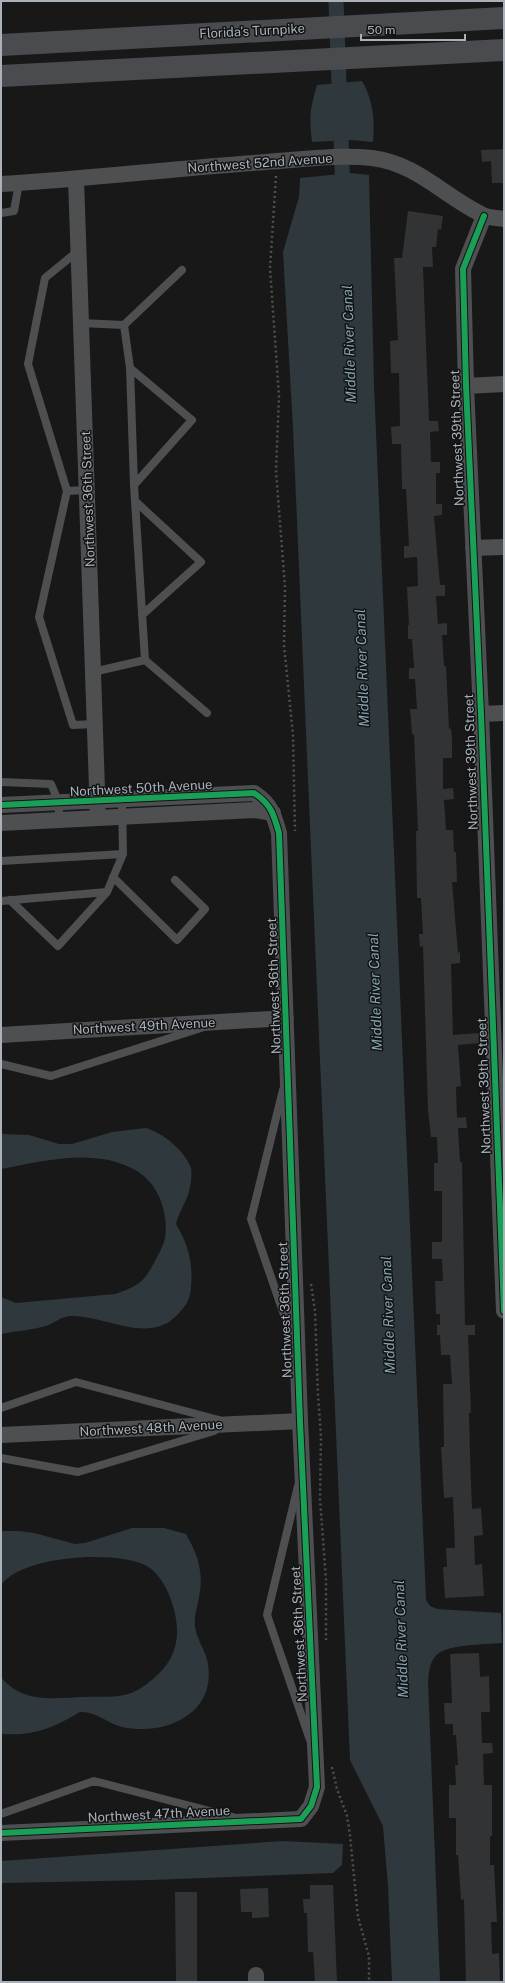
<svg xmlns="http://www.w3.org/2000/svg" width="505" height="1983" font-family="'Public Sans',sans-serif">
	<rect width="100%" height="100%" fill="#181818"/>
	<path fill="#2f393d" d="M362 81C373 100 375 120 373 142L350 140 312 142C309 115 310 110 317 85Z
		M350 173 369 175 374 386 426 1600 430 1606 437 1609 501 1613 502 1643C486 1645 443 1643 434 1658 429 1665 429 1673 428 1682L440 1982H392L388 1886 383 1826 350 1760 293 428 283 252 299 197 300 178Z
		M146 1128C163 1133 185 1151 191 1168 192 1174 191 1181 190 1187 188 1200 179 1211 176 1224 189 1246 193 1263 191 1288 190 1299 186 1306 178 1314 149 1346 106 1315 71 1316 62 1316 54 1323 46 1326 32 1330 16 1331 1 1334V1297L16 1303 115 1294C124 1291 132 1288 139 1283 146 1278 150 1270 154 1263 158 1255 163 1247 165 1238 169 1213 158 1182 135 1170 96 1147 42 1161 1 1169V1134L29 1135 59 1144H72L112 1132Z
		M132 1528H164L186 1534C198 1555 204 1573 199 1597 197 1608 194 1616 195 1627 197 1640 206 1651 208 1664 216 1715 164 1736 122 1727 107 1723 95 1711 80 1712 52 1729 33 1736 1 1734V1677C22 1704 55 1698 85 1697 97 1696 112 1698 124 1695 135 1693 145 1686 153 1679 178 1658 182 1634 172 1603 168 1590 160 1574 147 1566 117 1550 23 1555 1 1585V1531H19L34 1533 75 1544 85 1543Z
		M283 1841 343 1844 342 1865 333 1873 151 1880 1 1883V1861Z"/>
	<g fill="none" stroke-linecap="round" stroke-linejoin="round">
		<path stroke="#2f393d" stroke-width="15" d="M336 1 343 194"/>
	</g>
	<path fill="#323334" d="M504 149V183H492L491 161 482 162 481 150Z
		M408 211 443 216 441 230 438 229 436 247H432L433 267H423L429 421H438L439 431 430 432 431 462H440V473H436V504H442V515L434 516 440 585H445V596H436L438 624 447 623V635H442L444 666H446L449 729 451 728 452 739V758H443V789L453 788 454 799 444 800 446 830H453L454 852H456L457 882H452L458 953 460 952V963L451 964 453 1035 479 1033 480 1043 458 1045 461 1086 456 1087 457 1118 466 1117 467 1128H458L460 1162H462L465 1325H475V1335H468L471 1413H469L470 1455 472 1509 481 1508 483 1535 474 1536 475 1565 482 1564 484 1596 445 1598 443 1567H447L446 1548H455L453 1497 444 1498 441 1447H444L443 1384H452L450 1355H441L440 1335H437V1325H440V1314H436L435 1281H443L442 1259H432V1242H442V1191H434V1163H438L437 1137H431L428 1110 423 946 420 947 419 934H423L421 898H417L416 831H418L414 734H412L410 709H417L415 679H409V668H414L412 639H408V625H409L407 587 418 586 417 557 404 558V546H409L406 489H402L401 444H392L391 427 400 426 399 373H391L390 341 398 340 394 258H402Z
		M479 1653 480 1677 489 1676 490 1712H481L482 1743H492L493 1753 483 1754 484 1785H492V1836H490V1865H494L497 1922H491L492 1954 499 1953 500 1982H466L464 1899 461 1900 458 1855H456V1818H449V1785H456L455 1765H458L456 1735H453V1724H445L444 1703H452L450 1654Z
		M310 1885H333L337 1982H315L313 1952H308L307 1913H304L303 1899H310Z
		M268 1888 269 1917 252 1918V1912H241L240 1889Z
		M175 1892H197V1982H176Z"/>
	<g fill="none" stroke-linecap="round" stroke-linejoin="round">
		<path stroke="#4e5052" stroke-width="2.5" stroke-dasharray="2 3" stroke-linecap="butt" d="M276 176 270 268 279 396 276 471 285 587 284 645 293 735 295 831
			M311 1284 315 1311 318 1395 321 1436 320 1499 326 1580V1640
			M332 1767 337 1789 347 1816 350 1835 358 1917 369 1956V1982"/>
		<path stroke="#4d4f51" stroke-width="8" d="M1 213 14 211 19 183
			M78 251 45 278 28 364 67 491 87 490
			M81 323 124 325 182 270
			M124 325 130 368 192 420 134 485 145 660 207 713
			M130 368 134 485
			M67 491 39 617 73 725 95 724
			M135 501 201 562 142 615
			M93 672 145 660
			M1 782 51 784 59 803V820
			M1 861 123 854 122 800
			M113 877 177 940 205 909 175 880
			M10 900 58 946 107 892
			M1 901 107 892 123 854
			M1 1064 51 1076 201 1028
			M283 1090 251 1219 292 1338
			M1 1408 76 1382 219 1420
			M1 1458 78 1472 214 1431
			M298 1486 267 1615 310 1740
			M1 1814 94 1781 233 1817"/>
		<path stroke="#4d4f51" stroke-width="16" d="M76 179 98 818
			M1 184C90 179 177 168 266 162 299 160 338 154 372 158 416 163 445 197 483 215 489 218 498 218 504 219
			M484 216 463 269 466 386 481 714 504 1311
			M466 386 504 384
			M473 548 504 547
			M481 714 504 713
			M1 805 254 793C271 804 274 815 279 833L300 1421 317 1787 311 1806 301 1819 1 1833
			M1 823 254 810 273 813
			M1 1035 286 1018
			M1 1435 300 1421
			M256 1975V1982"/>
		<path stroke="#4a4b4e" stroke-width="22" d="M1 45 504 18
			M1 76 504 50"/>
		<g stroke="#121314" stroke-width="8">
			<path id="cycleway" d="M484 216 463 269 466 386 481 714 504 1311
				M1 805 254 793C271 804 274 815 279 833L300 1421 317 1787 311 1806 301 1819 1 1833"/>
		</g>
		<use href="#cycleway" stroke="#1a9f57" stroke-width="6"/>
	</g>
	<g text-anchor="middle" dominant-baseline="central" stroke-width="3" stroke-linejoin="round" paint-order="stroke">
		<g font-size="13" fill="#aab1b8" stroke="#121314">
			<text transform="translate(252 31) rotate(-3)">Florida's Turnpike</text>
			<text transform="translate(260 163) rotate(-4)">Northwest 52nd Avenue</text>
			<text transform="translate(457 438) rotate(-92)">Northwest 39th Street</text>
			<text transform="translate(88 499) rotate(-92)">Northwest 36th Street</text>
			<text transform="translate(471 762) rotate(-92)">Northwest 39th Street</text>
			<text transform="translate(141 788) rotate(-3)">Northwest 50th Avenue</text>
			<text transform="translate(274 986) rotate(-92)">Northwest 36th Street</text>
			<text transform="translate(144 1026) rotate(-3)">Northwest 49th Avenue</text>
			<text transform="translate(484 1086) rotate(-92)">Northwest 39th Street</text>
			<text transform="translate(285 1310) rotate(-92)">Northwest 36th Street</text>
			<text transform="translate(151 1428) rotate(-3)">Northwest 48th Avenue</text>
			<text transform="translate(299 1634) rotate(-93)">Northwest 36th Street</text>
			<text transform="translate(159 1814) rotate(-3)">Northwest 47th Avenue</text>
		</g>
		<g font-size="14" font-style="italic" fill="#84a3b1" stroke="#121314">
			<text transform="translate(349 344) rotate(-92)">Middle River Canal</text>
			<text transform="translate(362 668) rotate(-92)">Middle River Canal</text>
			<text transform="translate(375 992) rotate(-92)">Middle River Canal</text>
			<text transform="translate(388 1315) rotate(-92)">Middle River Canal</text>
			<text transform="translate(401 1639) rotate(-92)">Middle River Canal</text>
		</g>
	</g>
	<rect width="505" height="1983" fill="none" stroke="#aab1b8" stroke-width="4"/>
	<path d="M361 34v6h104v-6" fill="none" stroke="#aab1b8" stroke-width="2"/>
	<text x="367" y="34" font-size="12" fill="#aab1b8" stroke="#121314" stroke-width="3" paint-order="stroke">50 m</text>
</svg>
